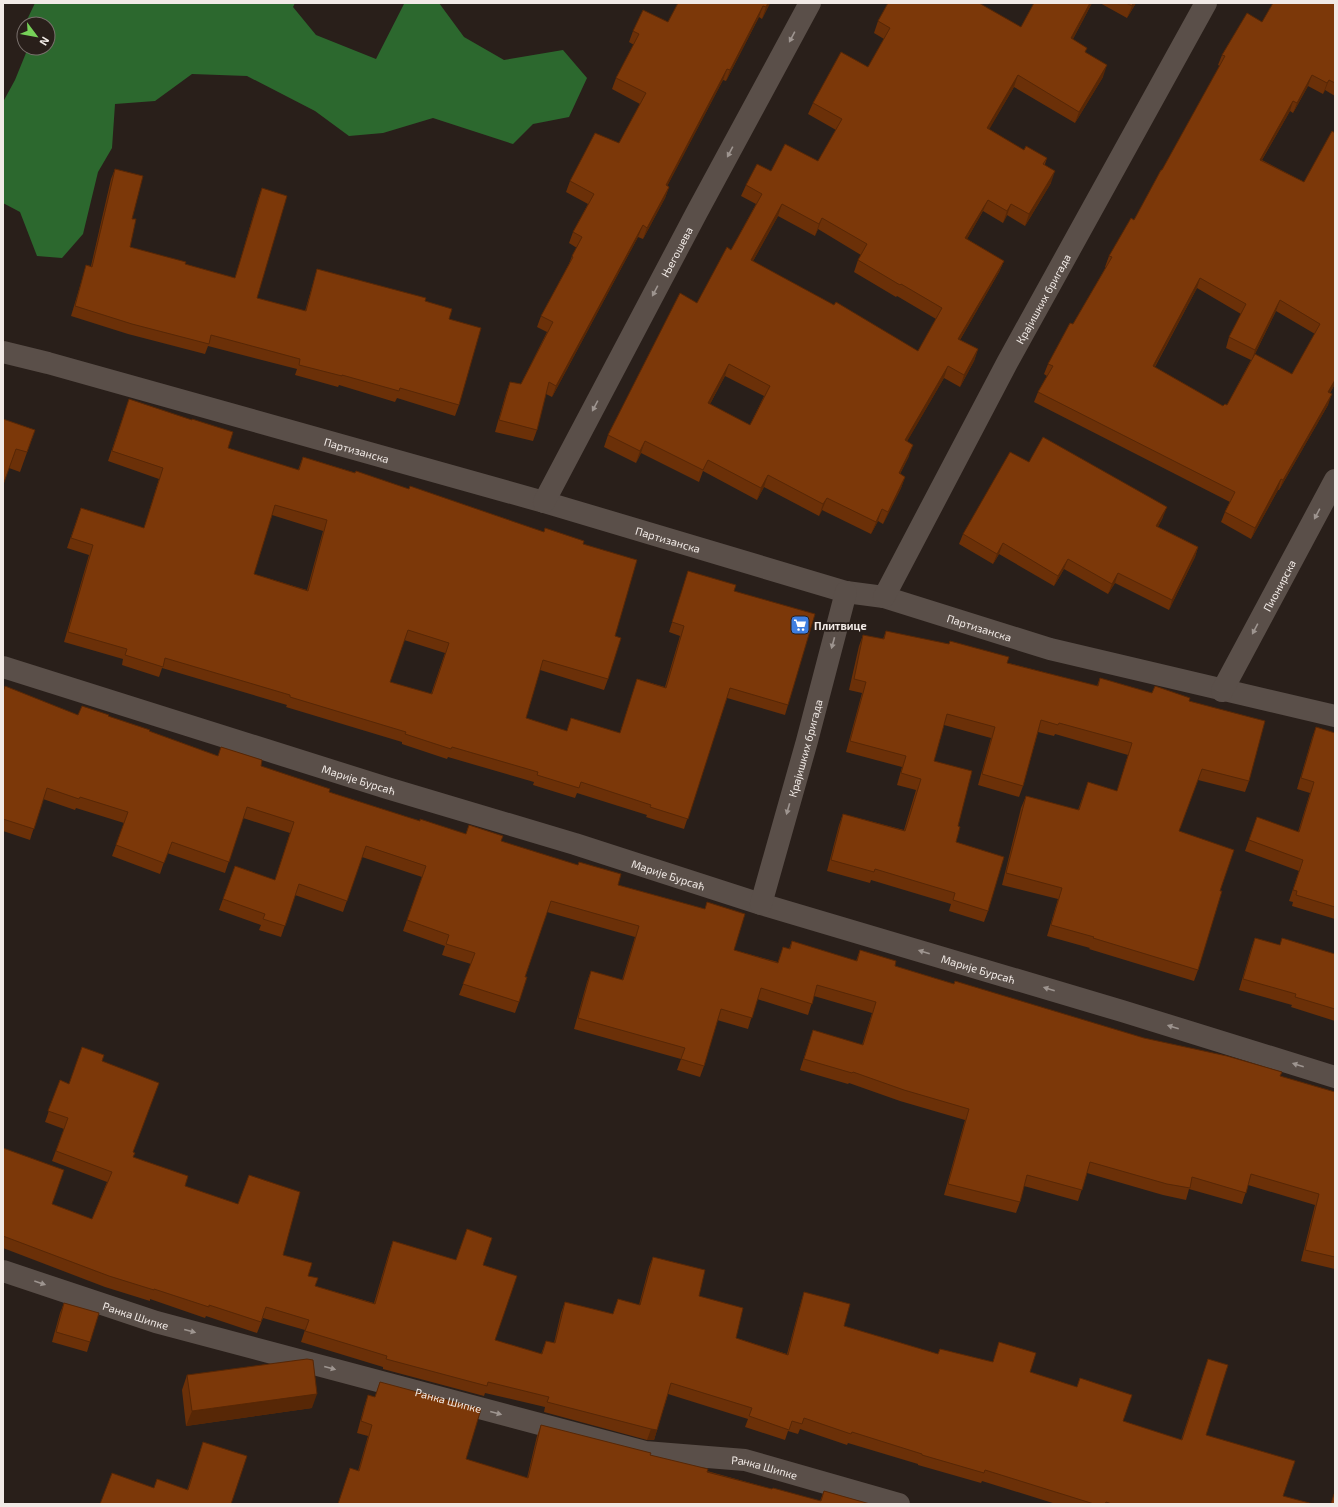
<svg xmlns="http://www.w3.org/2000/svg" width="1338" height="1507" font-family="'Exo 2',sans-serif">
	<rect width="100%" height="100%" fill="#291f1a"/>
	<path fill="#2c682e" d="M35 3H295L293 7 316 35 376 59 404 4 439 3 464 37 504 60 563 50 587 78 569 117 533 124 513 144 433 118 383 133 349 136 315 111 247 76 192 74 155 101 115 104 112 148 98 172 83 234 62 258 37 256 20 212 3 203V102L15 80 28 48H48V24H25Z"/>
	<g fill="none" stroke-linecap="round" stroke-linejoin="round">
		<g stroke="#5a4f49" stroke-width="22">
			<path id="s1" d="M3 352 48 363 544 502 846 592 884 597 1050 649 1335 716"/>
			<path id="s2" d="M544 502 697 212 810 3"/>
			<path id="s3" d="M884 597 1007 363 1206 3"/>
			<path id="s4" d="M3 667 387 788 575 844 761 904 1122 1011 1335 1077"/>
			<path id="s5" d="M1222 691 1335 480"/>
			<path id="s6" d="M761 904 807 741 846 592"/>
			<path id="s7" d="M3 1271 156 1322 645 1452 745 1460 899 1504"/>
		</g>
	</g>
	<path fill="#6b3008" fill-rule="evenodd" d="M770 3 762 19 759 17 726 81 723 80 667 186 669 187 665 198 643 239 638 237 552 397 546 394 537 430 533 441 495 432 506 393 510 382 521 384 547 332 537 327 541 316 569 264 572 256 577 248 569 243 573 232 588 204 566 192 570 181 619 143 640 104 612 89 616 78 634 45 629 42 633 31 668 22Z
		M1034 3H1092L1073 39 1085 52 1103 77 1075 123 1014 87 989 129 1024 150 1047 158 1045 164 1051 183 1025 226 1007 215 1003 223 983 211 967 239 1004 261 999 272 960 340 978 349 974 361 960 387 944 378 907 441 909 456 900 474 905 477 901 488 883 524 878 521 871 534 822 510 819 516 764 487 757 500 703 471 699 482 641 453 636 463 604 447 608 435 697 303 731 250 756 204 741 196 746 185 771 171 818 161 836 130 808 114 813 103 868 67 884 39 874 33 878 21 1021 27ZM778 216 815 236 818 229 861 255 858 260 854 272 896 297 897 296 936 319 918 351 753 261ZM725 376 764 396 750 425 710 404Z
		M1100 3H1136L1127 18Z
		M1335 3V96L1325 90 1323 94 1308 86 1293 113 1290 111 1262 160 1304 182 1335 133V384L1330 393 1328 405 1279 490H1278L1251 539 1221 522 1225 512 1230 502 1034 402 1038 392 1047 376 1044 374 1048 364 1073 324 1106 267H1105L1109 256 1134 220 1162 170 1220 66 1218 65 1222 55 1262 22ZM1197 288 1241 314 1229 337 1226 348 1251 360 1227 405 1223 406 1155 367ZM1276 311 1315 334 1292 374 1252 360Z
		M115 169 132 219 130 247 185 264 235 278 258 199 262 188 257 298 305 311 314 280 317 269 425 301 449 319 459 405 455 416 397 398 395 402 339 385 338 387 295 375 297 369 208 346 205 354 128 334 71 316 83 276 86 265 91 266 111 179Z
		M129 399 228 448 298 470 303 457 409 489 543 532 583 544 615 636 608 679 604 690 540 670 526 718 567 731 571 718 620 733 637 679 665 687 680 636 669 632 688 571 734 591 788 705 785 715 727 698 684 829 646 817 647 815 577 793 575 798 533 785 534 782 448 757 447 759 402 744V742L286 707 287 705 162 668 159 677 122 665 123 659 64 642 89 555 67 548 81 508 144 528 159 479 108 461ZM272 515 323 531 307 590 254 574ZM404 640 445 653 431 694 390 682Z
		M3 419 35 430 20 472 9 468Z
		M1029 462 1163 517 1158 527 1198 547 1195 557 1169 610 1115 583 1108 594 1064 569 1054 586 999 554 993 564 959 544 963 534Z
		M886 631 1097 686 1100 678 1152 693 1189 701 1249 781 1245 792 1198 780 1179 831 1220 891 1198 970 1194 981 1089 949 1090 948 1047 936 1058 899 1002 885 1021 808 1026 796 1078 810 1088 782 1117 791 1128 755 1055 734 1054 736 1038 732 1023 786 1019 797 978 785 991 738 944 725 934 761 958 826 956 842 988 911 984 922 949 911 951 904 871 880 870 883 827 871 839 825 843 814 904 830 916 790 897 785 902 767 846 752 862 693 849 690 859 646 863 635 883 639Z
		M3 692 78 715 108 716 218 756 261 766 329 792 420 821 466 834 469 825 501 841 618 885 705 909 707 902 734 950 778 962 783 947 789 949 792 941 856 961 860 950 895 966 954 984 1144 1038 1280 1076 1335 1092V1269L1301 1261 1315 1205 1248 1185 1242 1204 1189 1189 1186 1200 1163 1195 1087 1173 1078 1201 1024 1186 1020 1202 1016 1213 944 1195 965 1120 900 1101 849 1083 848 1084 800 1070 813 1030 862 1045 872 1013 814 996 808 1015 757 999 748 1029 717 1020 704 1066 700 1077 677 1070 681 1059 574 1029 587 982 591 971 622 980 635 937 547 912 525 977 519 1002 515 1013 459 995 471 964 442 955 445 946 403 931 422 877 362 857 343 912 295 895 281 937 259 930 261 925 219 910 235 866 275 880 290 833 243 818 225 873 167 853 160 874 112 856 124 823 76 808 75 810 43 799 30 840 3 831Z
		M1316 727 1335 733V919L1292 906 1293 902 1289 901 1299 871 1245 851 1257 817 1298 832 1310 793 1297 789 1312 738Z
		M1255 938 1279 945 1335 954V1021L1291 1007 1292 1005 1239 990 1251 949Z
		M102 1061 133 1152V1157L185 1186 283 1255 308 1276 315 1286 374 1303 389 1252 393 1241 456 1260 467 1229 483 1265 495 1340 541 1354 546 1341 554 1343 561 1313 565 1302 613 1314 618 1299 639 1305 649 1267 653 1257 699 1296 736 1338 787 1354 801 1302 804 1292 844 1326 938 1354 940 1349 993 1362 999 1342 1030 1372 1077 1387 1080 1378 1123 1421 1181 1440 1208 1359 1206 1435 1283 1496 1313 1504H1056L982 1481 981 1483 918 1465V1464L848 1443 847 1445 800 1429 798 1434 788 1431 785 1440 745 1427 748 1419 668 1394 657 1430 654 1440H647L544 1412 545 1407 485 1393 484 1396 383 1369V1367L301 1342 305 1330 263 1318 257 1333 206 1316 205 1318 150 1299V1301L105 1287 3 1248V1148L52 1204 92 1219 107 1182 52 1161 64 1129 45 1122 60 1080 69 1084Z
		M64 1303 90 1342 87 1352 52 1342 60 1313Z
		M187 1375 312 1408 186 1426 182 1390Z
		M380 1382 466 1459 527 1478 537 1436 541 1425 772 1489 820 1501 824 1491 870 1504H338L350 1468 358 1471 368 1436 357 1433 364 1407 368 1395 375 1397Z
		M203 1442 231 1504 154 1488 157 1479 187 1490Z"/>
	<path fill="#572706" d="M768 3H770L762 19 766 7Z
		M1090 3H1092L1067 50 1071 38Z
		M1133 3H1136L1127 18 1132 6Z
		M763 6 759 17 726 81 730 70Z
		M1107 65 1103 77 1075 123 1079 112Z
		M727 69 723 80 662 196 666 185Z
		M1018 75 1014 87 983 140 987 128Z
		M1312 75 1308 86 1293 113 1297 103Z
		M1329 80 1325 90 1323 94 1327 83Z
		M1293 101 1290 111 1256 170 1260 160Z
		M1055 171 1051 183 1025 226 1029 214Z
		M669 187 665 198 643 239 647 228Z
		M988 200 983 211 961 250 965 238Z
		M782 204 778 216 747 272 751 260Z
		M1011 204 1007 215 1003 223 1007 211Z
		M822 218 818 229 815 236 819 224Z
		M643 225 638 237 552 397 556 386Z
		M1004 261 999 272 954 350 958 339Z
		M1200 278 1197 288 1149 377 1153 366Z
		M1280 300 1276 311 1252 360 1255 350Z
		M978 349 974 361 960 387 964 375Z
		M729 364 725 376 704 415 708 403Z
		M948 366 944 378 901 452 905 440Z
		M1335 380V384L1324 403 1328 392Z
		M1332 394 1328 405 1279 490 1283 480Z
		M645 441 641 453 636 463 640 451Z
		M913 445 909 456 894 485 899 473Z
		M768 475 764 487 757 500 761 488Z
		M905 477 901 488 883 524 888 512Z
		M1281 479 1278 490 1251 539 1255 528Z
		M827 498 822 510 819 516 823 504Z
		M1167 507 1163 517 1153 536 1156 526Z
		M882 509 878 521 871 534 876 522Z
		M1003 543 999 554 993 564 997 554Z
		M1198 547 1195 557 1169 610 1172 600Z
		M1068 559 1064 569 1054 586 1058 576Z
		M1118 573 1115 583 1108 594 1112 584Z
		M317 1394 312 1408 186 1426 192 1411Z
		M651 1429 657 1430 654 1440H647Z"/>
	<path fill="#7c3809" stroke="#572706" fill-rule="evenodd" d="M678 3H768L766 7 763 6 730 70 727 69 666 185 669 187 647 228 643 225 556 386 549 382 537 430 499 420 510 382 521 384 553 322 541 316 573 257 572 256 582 237 573 232 594 194 570 181 595 133 619 143 646 93 616 78 639 34 633 31 643 10 668 22Z
		M888 3H979L1021 27 1034 3H1090L1071 38 1087 48 1085 52 1107 65 1079 112 1018 75 987 128 1024 150 1026 146 1047 158 1043 164 1055 171 1029 214 1011 204 1007 211 988 200 965 238 1004 261 958 339 978 349 964 375 948 366 905 440 913 445 899 473 905 477 888 512 882 509 876 522 827 498 823 504 768 475 761 488 708 460 703 470 645 441 640 451 608 435 680 293 697 303 727 247 731 250 762 194 746 185 757 164 771 171 785 144 818 161 842 119 813 103 841 52 868 67 890 28 878 21ZM782 204 819 224 822 218 867 244 858 260 900 285 901 284 942 308 918 351 836 302 834 305 751 260ZM729 364 770 386 750 425 708 403Z
		M1126 3H1133L1132 6Z
		M1273 3H1335V83L1329 80 1327 83 1312 75 1297 103 1293 101 1260 160 1304 182 1332 131 1335 133V380L1328 392 1332 394 1283 480 1281 479 1255 528 1225 512 1235 492 1038 392 1053 366 1048 364 1070 323 1073 324 1112 257 1109 256 1131 218 1134 220 1161 170H1162L1225 56 1222 55 1247 13 1262 22ZM1200 278 1246 304 1229 337 1255 350 1280 300 1320 324 1292 374 1255 354 1227 405 1225 404 1223 406 1153 366Z
		M115 169 143 176 132 219H136L130 247 186 262 185 264 235 278 262 188 287 196 257 298 306 311 317 269 426 298 425 301 452 309 449 319 481 328 459 405 400 388 399 391 342 375V376L299 365 300 359 211 335 209 344 132 324 75 306 86 265 92 267Z
		M129 399 192 420V419L233 432 228 448 299 470 303 457 355 473 356 471 409 489 410 486 544 532 545 528 584 541 583 544 637 560 615 636 621 638 608 679 543 660 526 718 567 731 571 718 620 733 637 679 666 688 684 626 672 622 688 571 736 585 734 591 815 614 788 705 730 688 688 819 650 807 651 805 581 782 579 788 537 775 538 772 452 747 451 749 405 734 406 732 290 697V695L165 658 163 667 125 655 127 649 68 632 93 545 71 538 81 508 144 528 163 468 112 451ZM275 505 327 520 308 591 254 574ZM408 630 449 643 432 694 390 682Z
		M3 419 35 430 27 452 16 449 3 485Z
		M1043 437 1167 507 1156 526 1198 547 1172 600 1118 573 1112 584 1068 559 1058 576 1003 543 997 554 963 534 1010 452 1029 462Z
		M886 631 949 644 950 641 1009 657 1007 663 1098 686 1100 678 1152 693 1155 686 1190 698 1189 701 1265 721 1249 781 1202 769 1179 831 1234 850 1220 891H1222L1198 970 1093 938 1094 937 1051 925 1062 888 1006 873 1026 796 1079 810 1088 782 1117 791 1132 743 1059 723 1058 725 1041 720 1023 786 982 774 995 727 947 714 934 761 972 771 958 826 960 827 956 842 1004 857 988 911 953 900 955 893 875 869 874 872 831 860 843 814 905 831 921 779 901 773 906 756 850 741 866 682 854 679 863 635 884 639Z
		M5 686 78 715 82 706 109 715 108 716 150 730 149 731 218 756 221 747 262 760 261 766 330 789 329 792 420 821V819L466 834 469 825 503 836 501 841 578 865 579 862 621 874 618 885 705 909 707 902 745 914 734 950 778 963 783 947 790 949 792 941 857 961 860 950 896 961 895 966 954 984 955 981 1144 1038 1227 1056 1282 1072 1280 1076 1335 1092V1257L1305 1250 1319 1194 1251 1174 1246 1193 1192 1177 1190 1188 1167 1184 1090 1162 1082 1190 1027 1175 1020 1202 948 1184 969 1109 904 1090 853 1072 852 1073 804 1059 813 1030 863 1045 876 1002 817 985 812 1004 761 988 752 1018 721 1009 704 1066 681 1059 685 1048 578 1018 591 971 623 980 639 926 551 901 525 977H527L519 1002 463 984 475 953 446 944 449 935 407 920 426 866 366 846 347 901 299 884 285 926 263 919 265 914 223 899 235 866 275 880 294 822 247 807 229 862 172 842 164 863 116 845 128 812 80 797 79 799 47 788 34 829 3 819V692Z
		M1316 727 1335 733V907L1296 895 1297 891 1293 890 1303 860 1249 840 1257 817 1299 832 1314 782 1301 778Z
		M1255 938 1280 945 1282 938 1335 954V1009L1295 997 1296 994 1243 979Z
		M82 1047 104 1055 102 1061 159 1083 133 1152 135 1153 133 1157 188 1176 185 1186 238 1204 249 1175 300 1192 283 1255 312 1263 308 1276 318 1278 315 1286 375 1304 393 1241 456 1260 467 1229 492 1238 483 1265 517 1276 495 1340 542 1354 546 1341 555 1343 565 1302 613 1314 618 1299 640 1305 653 1257 705 1270 699 1296 743 1308 736 1338 788 1355 804 1292 850 1304 844 1326 938 1354 940 1349 993 1362 999 1342 1036 1353 1030 1372 1077 1387 1080 1378 1132 1395 1123 1421 1182 1440 1208 1359 1228 1365 1206 1435 1295 1461 1283 1496 1313 1504H1112L1106 1502 1105 1504H1094L985 1470 984 1473 922 1455V1454L852 1432 851 1434 804 1418 802 1424 792 1421 789 1430 749 1416 752 1408 671 1383 657 1430 651 1429 547 1402 549 1397 488 1382 487 1386 386 1359 387 1356 305 1331 309 1320 266 1307 261 1322 209 1305V1307L154 1289V1290L109 1276 3 1236V1148L64 1170 52 1204 92 1219 112 1172 56 1151 68 1118 48 1111 60 1080 69 1084Z
		M64 1303 99 1313 90 1342 56 1332Z
		M307 1359 313 1360 317 1394 192 1411 187 1375Z
		M380 1382 481 1409 466 1459 528 1478 541 1425 651 1453 650 1455 708 1469 707 1472 772 1489 773 1488 821 1501 824 1491 870 1504H338L350 1468 359 1471 372 1425 361 1421 368 1395 375 1397Z
		M203 1442 247 1456 231 1504H100L112 1473 154 1488 157 1479 188 1490Z
		M1334 1494H1335V1504H1331Z"/>
	<defs><path id="oneway-solid" d="M-6-.8H1V-3.2L6.5 0L1 3.2V.8H-6Z"/></defs>
	<g fill="#9e9590">
		<use href="#oneway-solid" transform="translate(792 37) rotate(118)"/>
		<use href="#oneway-solid" transform="translate(730 152) rotate(118)"/>
		<use href="#oneway-solid" transform="translate(655 291) rotate(118)"/>
		<use href="#oneway-solid" transform="translate(595 406) rotate(118)"/>
		<use href="#oneway-solid" transform="translate(1317 514) rotate(118)"/>
		<use href="#oneway-solid" transform="translate(1255 629) rotate(118)"/>
		<use href="#oneway-solid" transform="translate(833 643) rotate(105)"/>
		<use href="#oneway-solid" transform="translate(788 809) rotate(106)"/>
		<use href="#oneway-solid" transform="translate(924 952) rotate(-163)"/>
		<use href="#oneway-solid" transform="translate(1049 989) rotate(-163)"/>
		<use href="#oneway-solid" transform="translate(1173 1027) rotate(-163)"/>
		<use href="#oneway-solid" transform="translate(1298 1065) rotate(-163)"/>
		<use href="#oneway-solid" transform="translate(40 1283) rotate(19)"/>
		<use href="#oneway-solid" transform="translate(190 1331) rotate(15)"/>
		<use href="#oneway-solid" transform="translate(330 1368) rotate(15)"/>
		<use href="#oneway-solid" transform="translate(496 1413) rotate(15)"/>
	</g>
	<defs>
		<g id="supermarket-square" transform="scale(1)"><rect x="-9" y="-9" width="18" height="18" rx="4" fill="#3f7fe0" stroke="#291f1a"/><path d="M-6-5.5h2.5l.6 2H6L4.5 2H-2.5L-4.4-4H-6ZM-1.5 3.2a1.3 1.3 0 1 0 .1 0ZM3 3.2a1.3 1.3 0 1 0 .1 0Z" fill="#fff"/></g>
	</defs>
	<g fill-rule="evenodd">
		<use href="#supermarket-square" x="800" y="625"/>
	</g>
	<g text-anchor="middle" dominant-baseline="central" stroke-width="3.5" stroke-linejoin="round" paint-order="stroke">
		<g font-size="11" fill="#f1eae6" stroke="#291f1a">
			<text stroke="none"><textPath href="#s2" startOffset="283">Његошева</textPath></text>
			<text stroke="none"><textPath href="#s3" startOffset="338">Крајишких бригада</textPath></text>
			<text stroke="none"><textPath href="#s1" startOffset="367">Партизанска</textPath></text>
			<text stroke="none"><textPath href="#s1" startOffset="691">Партизанска</textPath></text>
			<text stroke="none"><textPath href="#s5" startOffset="120">Пионирска</textPath></text>
			<text stroke="none"><textPath href="#s1" startOffset="1015">Партизанска</textPath></text>
			<text stroke="none"><textPath href="#s6" startOffset="162">Крајишких бригада</textPath></text>
			<text stroke="none"><textPath href="#s4" startOffset="373">Марије Бурсаћ</textPath></text>
			<text stroke="none"><textPath href="#s4" startOffset="697">Марије Бурсаћ</textPath></text>
			<text stroke="none"><textPath href="#s4" startOffset="1021">Марије Бурсаћ</textPath></text>
			<text stroke="none"><textPath href="#s7" startOffset="140">Ранка Шипке</textPath></text>
			<text stroke="none"><textPath href="#s7" startOffset="464">Ранка Шипке</textPath></text>
			<text stroke="none"><textPath href="#s7" startOffset="788">Ранка Шипке</textPath></text>
		</g>
		<g font-size="11" font-weight="bold" fill="#f1eae6" stroke="#291f1a" text-anchor="start">
			<text x="814" y="625">Плитвице</text>
		</g>
	</g>
	<rect width="1338" height="1507" fill="none" stroke="#f1eae6" stroke-width="8"/>
	<g transform="translate(36 36) rotate(122)"><circle r="19" fill="#291f1a" stroke="#79706c"/>
	<path d="M0-3L7 15L0 10L-7 15Z" fill="#77d259"/>
	<text y="-6" font-size="11" font-weight="bold" text-anchor="middle" fill="#f1eae6">N</text>
	</g>
</svg>
